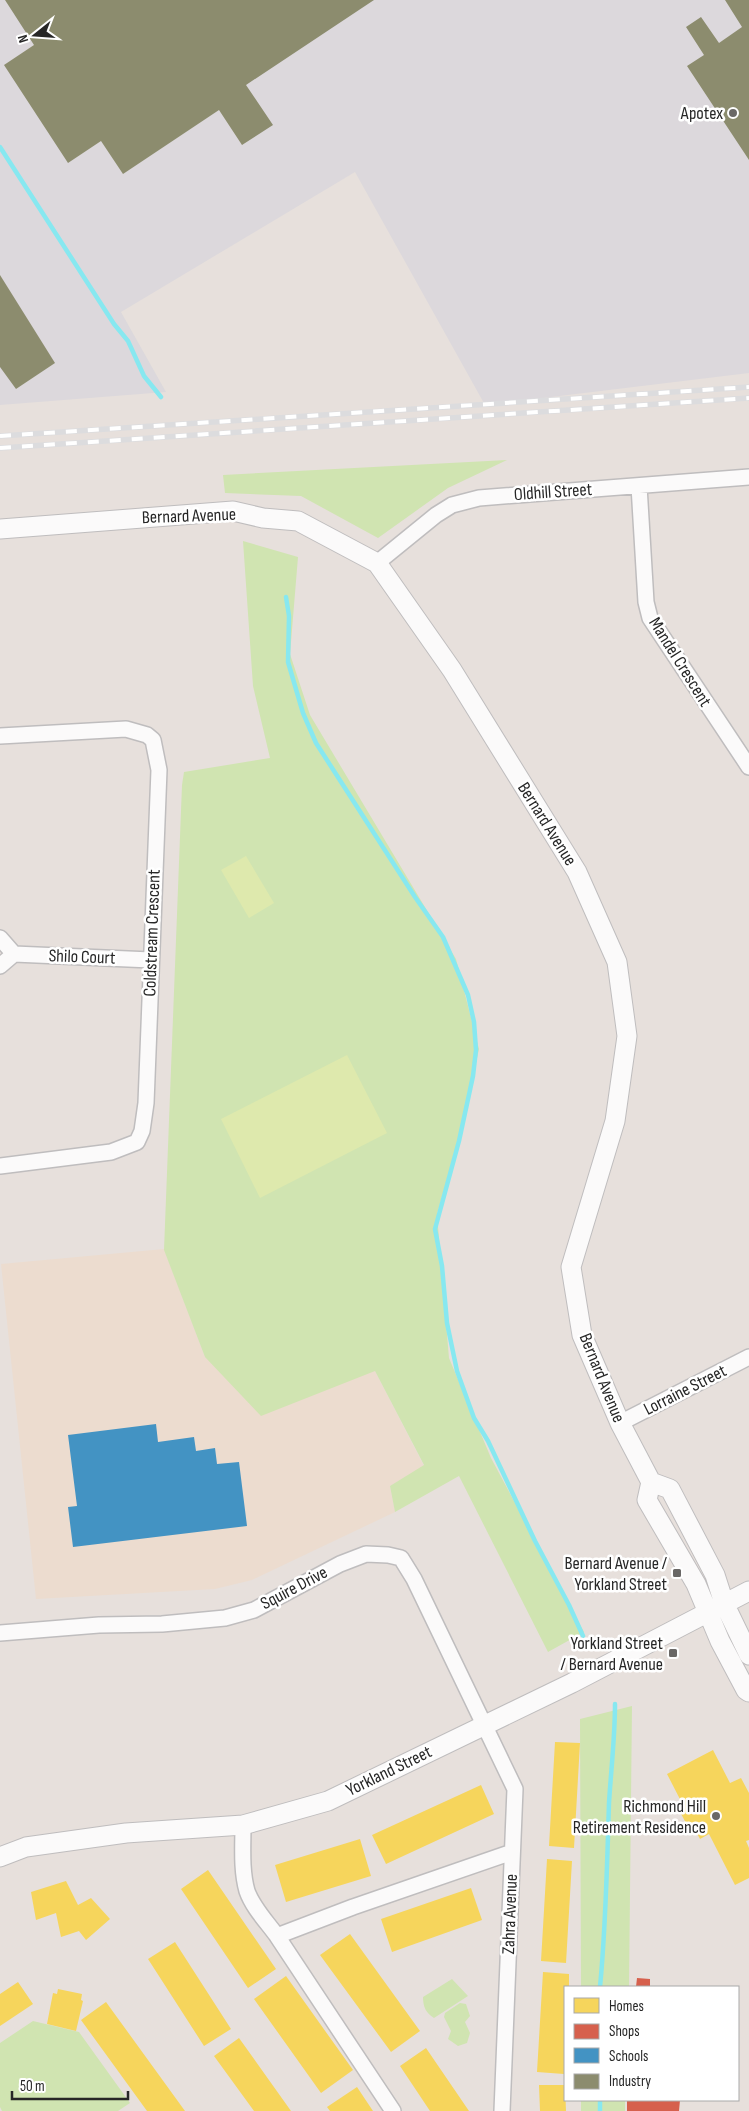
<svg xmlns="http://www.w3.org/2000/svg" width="749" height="2111" font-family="'Sofia Sans Condensed',sans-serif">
	<rect width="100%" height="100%" fill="#e7e0dc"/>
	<path fill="#dcd8dc" d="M0 0H749V373L485 405 355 172 121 312 166 392 0 405Z"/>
	<path fill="#ecdccf" d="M164 1249 205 1357 375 1371 424 1466 390 1486 395 1512 252 1580 215 1589 36 1599 1 1264Z"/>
	<path fill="#d0e4b1" d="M507 460 448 488 378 538 301 496 225 493 223 475Z
		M243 541 298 557 290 654 310 715 456 959 479 1049 463 1123 437 1214 449 1358 491 1458 584 1632 548 1652 459 1476 395 1512 390 1486 424 1465 375 1371 261 1416 205 1357 164 1250 182 785 184 772 270 758 253 686Z
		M632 1706 629 1987H581L580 1719Z
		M452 1979 468 1996 434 2018C426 2013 423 2007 423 1997Z
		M460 2003 466 2004 470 2016 465 2022 470 2033 467 2043 458 2046 448 2039 451 2031 444 2017 445 2013Z
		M33 2021 79 2032 130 2103 118 2111H2L0 2107V2043Z
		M581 2100H625V2111H581Z"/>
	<path fill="#dee9ad" d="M246 856 274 903 249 918 221 870Z
		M347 1055 387 1133 260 1198 221 1119Z"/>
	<path fill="#f6d55c" d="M555 1742 580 1743 574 1848 549 1846Z
		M713 1750 730 1783 741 1778 749 1793V1840L746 1841 749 1848V1878L735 1885 709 1834 700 1839 691 1822 687 1825 679 1810 684 1807 667 1774Z
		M481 1785 494 1814 386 1864 372 1835Z
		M360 1839 371 1876 286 1902 275 1865Z
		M547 1859 572 1861 566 1963 541 1961Z
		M208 1870 276 1969 248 1988 181 1889Z
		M66 1881 78 1905 91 1898 110 1919 86 1940 79 1931 61 1937 56 1913 36 1920 31 1892Z
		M471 1888 482 1920 392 1952 381 1919Z
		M350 1934 420 2031 391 2052 320 1955Z
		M175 1942 231 2029 204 2046 148 1959Z
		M543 1972 569 1974V1987H565L564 2074 537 2072Z
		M286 1976 353 2070 321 2093 254 1999Z
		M18 1982 33 2004 0 2026V1994Z
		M58 1989 82 1994 81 2000 83 2001 76 2031 47 2024 53 1993 57 1994Z
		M106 2002 185 2111H147L81 2020Z
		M239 2038 291 2111H254L214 2056Z
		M426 2048 469 2111H430L400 2066Z
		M539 2085H565L566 2111H540Z
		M357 2087 373 2111H330L327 2107Z"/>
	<path fill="#d6604d" d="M637 1978 650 1979V1987H636Z
		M627 2100H680L679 2111H627Z"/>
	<path fill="#4393c3" d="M156 1424 158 1442 194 1437 196 1451 215 1448 217 1464 239 1462 247 1526 73 1547 68 1507 77 1506 68 1435Z"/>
	<path fill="#8c8c6e" d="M5 0H374L246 85 273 125 242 145 219 110 123 174 101 141 68 163 4 65 34 45Z
		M725 0H749V160L687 66 704 55 686 27 701 17 719 43 742 27Z
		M0 275 55 363 16 389 0 367Z"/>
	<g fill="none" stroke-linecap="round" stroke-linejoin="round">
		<path stroke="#87e8f0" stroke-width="4.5" d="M0 147 114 324 128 341 144 376 161 397
			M286 597 289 616 288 662 303 713 316 743 415 897 443 937 468 995 474 1022 476 1050 473 1076 459 1141 435 1229 442 1266 447 1323 457 1371 474 1418 488 1441 535 1541 569 1605 583 1636
			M600 1987C606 1926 607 1865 609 1803 611 1770 615 1737 615 1704
			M600 2100V2111"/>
		<g stroke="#bfbdbe" stroke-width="18">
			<path id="minor" d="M639 486 646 602 650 618 749 767
				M377 563 436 515 452 505 479 498 749 477
				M0 736 126 729 147 735 153 740 159 770 146 1103 142 1131 137 1142 111 1152 0 1166
				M0 938 14 954
				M0 966 14 954 151 960
				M620 1423 749 1357
				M0 1633 99 1625 162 1624 225 1618 254 1610 340 1564 366 1554 388 1555 401 1558 414 1579 515 1789 502 2111
				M243 1825C243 1846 241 1870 247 1891 253 1908 267 1922 277 1936L393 2111
				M277 1936 353 1907 512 1852"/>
		</g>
		<g stroke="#bfbdbe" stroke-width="21">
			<path id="tertiary" d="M0 529 233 511 263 518 298 521 377 563 452 670 577 872 617 962 627 1036 615 1121 571 1267 582 1335 620 1423 651 1482 647 1500 696 1584 720 1641 746 1690 749 1692
				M651 1482 670 1489 715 1575 724 1603 749 1655
				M0 1857 26 1847 126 1833 243 1825 328 1801 572 1683 749 1591"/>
		</g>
		<use href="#minor" stroke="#fbfafa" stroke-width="15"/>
		<use href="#tertiary" stroke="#fbfafa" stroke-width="19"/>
		<g stroke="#dcdcde" stroke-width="5.5">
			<path id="rail" d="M0 436 749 387
				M0 448 749 398"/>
		</g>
		<use href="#rail" stroke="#fff" stroke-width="4" stroke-dasharray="11" stroke-linecap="butt"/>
	</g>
	<g fill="#6a6866" stroke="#fff" stroke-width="2">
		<circle cx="733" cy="113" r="5"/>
		<rect x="672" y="1568" width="10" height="10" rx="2.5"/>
		<rect x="668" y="1648" width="10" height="10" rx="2.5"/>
		<circle cx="716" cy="1816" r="5"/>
	</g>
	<g text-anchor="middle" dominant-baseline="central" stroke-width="5" stroke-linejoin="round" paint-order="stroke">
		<g font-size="18" fill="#272727" stroke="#fff" text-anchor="end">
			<text x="723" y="113">Apotex</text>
			<text x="667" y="1563">Bernard Avenue /<tspan x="667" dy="21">Yorkland Street</tspan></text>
			<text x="663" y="1643">Yorkland Street<tspan x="663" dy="21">/ Bernard Avenue</tspan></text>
			<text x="706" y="1806">Richmond Hill<tspan x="706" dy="21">Retirement Residence</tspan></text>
		</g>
		<g font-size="18" fill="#272727" stroke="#fff">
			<text transform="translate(553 492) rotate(-4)">Oldhill Street</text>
			<text transform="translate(189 516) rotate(-2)">Bernard Avenue</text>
			<text transform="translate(680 662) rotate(58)">Mandel Crescent</text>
			<text transform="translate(547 824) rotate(58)">Bernard Avenue</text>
			<text transform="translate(152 933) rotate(-88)">Coldstream Crescent</text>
			<text transform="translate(82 957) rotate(2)">Shilo Court</text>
			<text transform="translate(602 1378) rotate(68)">Bernard Avenue</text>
			<text transform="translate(685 1390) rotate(-27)">Lorraine Street</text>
			<text transform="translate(294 1588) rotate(-28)">Squire Drive</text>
			<text transform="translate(389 1771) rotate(-26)">Yorkland Street</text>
			<text transform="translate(510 1914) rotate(-88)">Zahra Avenue</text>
		</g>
	</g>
	<rect x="564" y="1986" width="175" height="115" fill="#ffffff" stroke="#a9a9a9"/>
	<rect x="574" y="1998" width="25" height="15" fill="#f6d55c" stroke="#a9a9a9"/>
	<text x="609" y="2011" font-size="15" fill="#272727">Homes</text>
	<rect x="574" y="2024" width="25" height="15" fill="#d6604d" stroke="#a9a9a9"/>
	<text x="609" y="2036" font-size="15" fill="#272727">Shops</text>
	<rect x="574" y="2048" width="25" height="15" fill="#4393c3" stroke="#a9a9a9"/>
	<text x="609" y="2061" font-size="15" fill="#272727">Schools</text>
	<rect x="574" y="2074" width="25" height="15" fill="#8c8c6e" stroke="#a9a9a9"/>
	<text x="609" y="2086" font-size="15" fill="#272727">Industry</text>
	<g transform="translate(35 35) rotate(253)" stroke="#ffffff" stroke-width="4" paint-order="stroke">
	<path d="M0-4L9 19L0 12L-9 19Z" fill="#272727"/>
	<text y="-8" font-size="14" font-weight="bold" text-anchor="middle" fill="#272727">N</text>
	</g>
	<path d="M12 2091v8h116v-8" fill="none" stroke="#272727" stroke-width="2.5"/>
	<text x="20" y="2091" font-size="15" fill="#272727" stroke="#ffffff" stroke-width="4" paint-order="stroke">50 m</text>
</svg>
